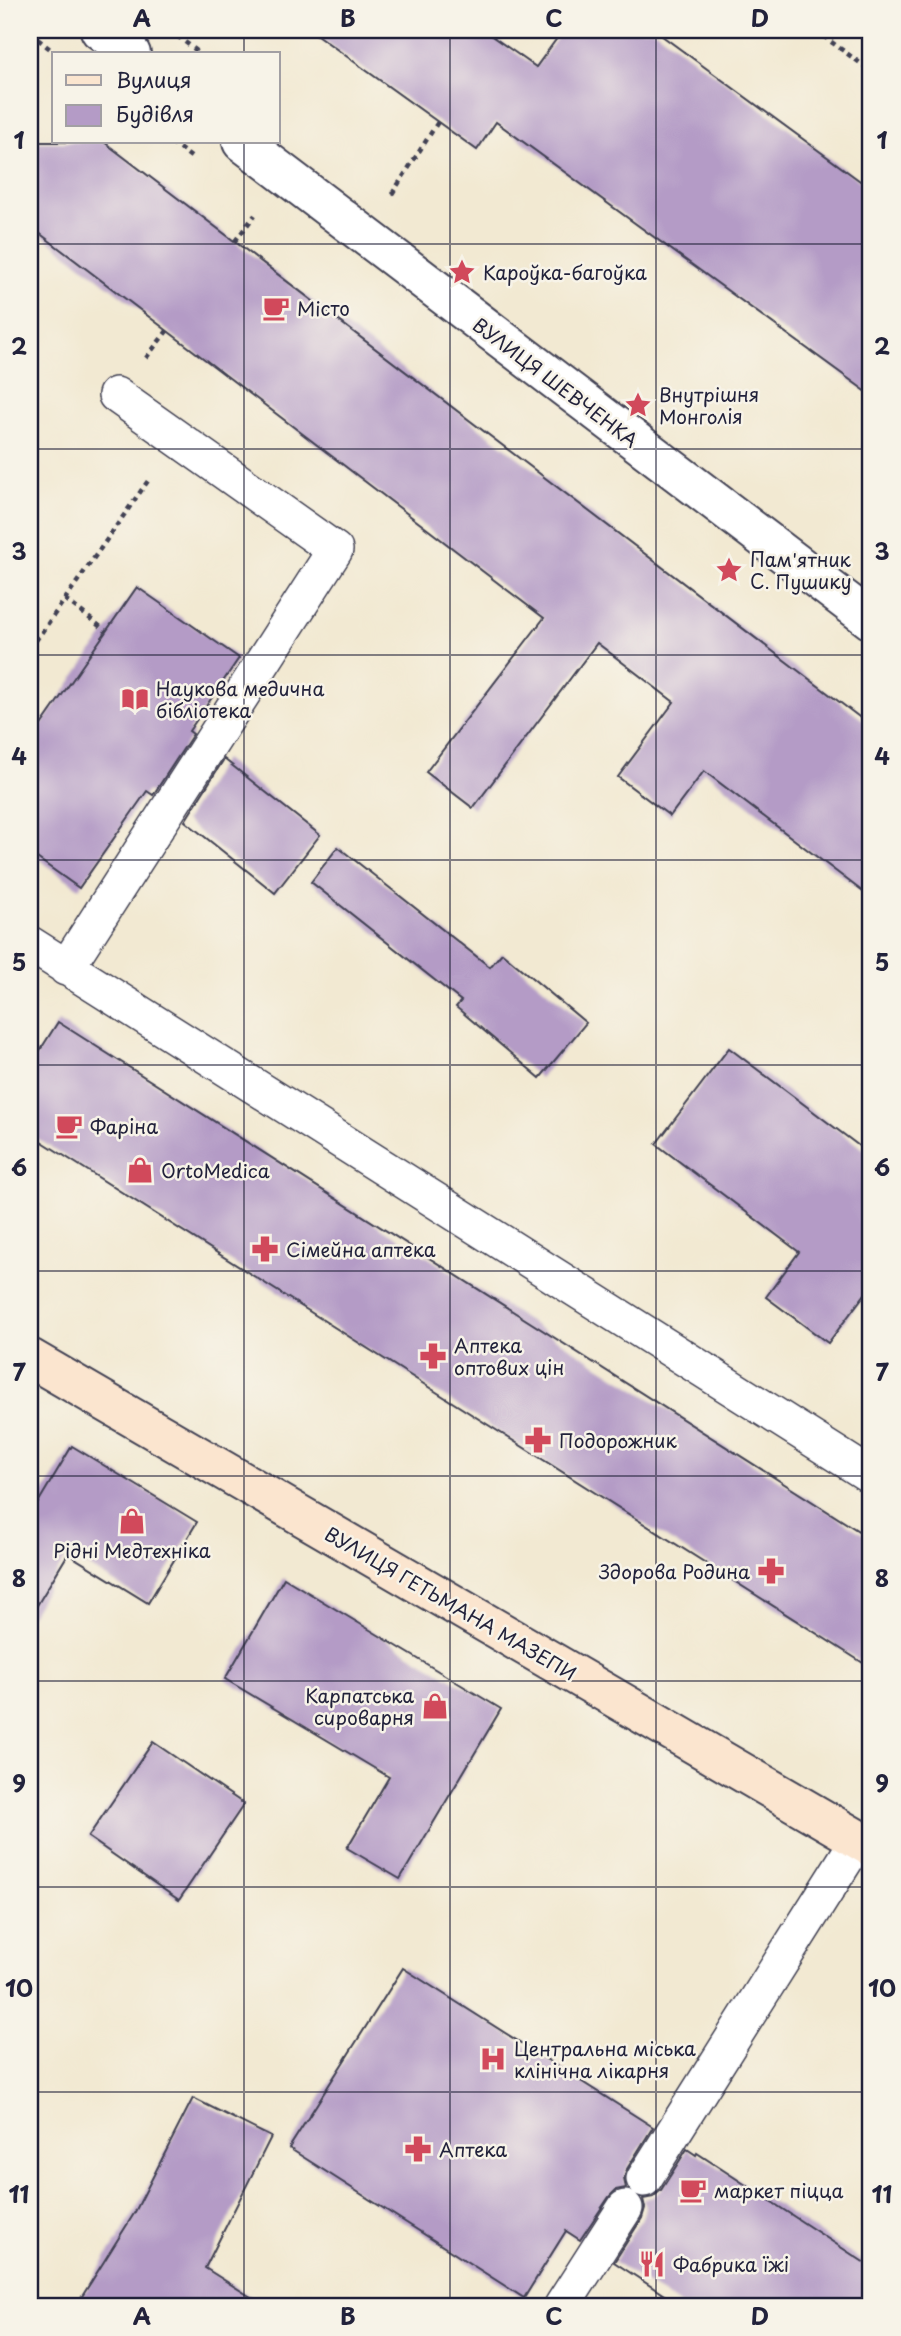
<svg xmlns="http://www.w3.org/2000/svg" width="901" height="2336" font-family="'Playpen Sans',sans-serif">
	<rect width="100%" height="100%" fill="#f7f3e8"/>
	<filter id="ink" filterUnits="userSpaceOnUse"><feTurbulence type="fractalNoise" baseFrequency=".0143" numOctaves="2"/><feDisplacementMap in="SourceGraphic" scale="14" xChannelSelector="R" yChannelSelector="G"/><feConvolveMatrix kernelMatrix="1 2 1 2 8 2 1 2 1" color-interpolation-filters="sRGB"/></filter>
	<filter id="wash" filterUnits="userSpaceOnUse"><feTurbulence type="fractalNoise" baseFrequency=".00686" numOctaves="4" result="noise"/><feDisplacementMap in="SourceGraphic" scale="28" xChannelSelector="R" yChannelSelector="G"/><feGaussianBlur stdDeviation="1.57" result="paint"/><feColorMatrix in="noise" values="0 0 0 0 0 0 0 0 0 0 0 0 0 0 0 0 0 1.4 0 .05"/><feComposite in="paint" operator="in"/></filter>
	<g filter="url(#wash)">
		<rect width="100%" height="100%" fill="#f2e9d2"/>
		<g id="blocks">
			<path fill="#b49bc6" d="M310 30H483L536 67 563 30H654L871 189V395L496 122 477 150Z
				M30 142H104L871 726V898L704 771 670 816 618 777 674 702 597 643 473 808 426 772 544 618 30 226Z
				M137 587 239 658 189 731 193 734 153 795 147 791 79 888 30 853V741Z
				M224 759 320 835 275 893 185 821Z
				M338 847 490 967 502 953 586 1023 540 1078 456 1007 461 1001 311 882Z
				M58 1022 871 1539V1668L30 1134V1066Z
				M729 1048 871 1155V1286L828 1343 766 1297 799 1252 656 1144Z
				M72 1446 197 1522 148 1603 68 1554 30 1617V1516Z
				M284 1578 501 1709 400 1879 347 1848 389 1777 225 1679Z
				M153 1742 244 1804 179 1900 88 1837Z
				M403 1968 653 2127 627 2169 624 2179 626 2188 616 2190 609 2197 580 2240 566 2231 524 2298 289 2148Z
				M193 2098 271 2137 205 2268 265 2306H76L135 2212Z
				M687 2149 696 2155 697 2153 871 2267V2306H681L614 2262 642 2218 645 2208 643 2199 653 2197 661 2190Z"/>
		</g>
	</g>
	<g filter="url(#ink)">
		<use href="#blocks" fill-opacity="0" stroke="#414052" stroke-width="2"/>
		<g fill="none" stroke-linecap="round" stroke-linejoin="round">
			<g stroke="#414052" stroke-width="38">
				<path id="service" d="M30 944 871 1476
					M66 968 335 550 116 395
					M644 2179 858 1840
					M562 2306 625 2208"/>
			</g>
			<g stroke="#414052" stroke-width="42">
				<path id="minor" d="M100 30 131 54
					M242 142 871 620"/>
			</g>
			<g stroke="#414052" stroke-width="42">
				<path id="secondary" d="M30 1358 871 1847"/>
			</g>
			<path stroke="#414052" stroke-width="4.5" stroke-dasharray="5 5" stroke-linecap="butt" d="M815 30 871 71
				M30 33 54 52
				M177 36 201 54
				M493 37 497 30
				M171 142 195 160
				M392 194 438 122
				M235 241 255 215
				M146 358 167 331
				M65 599 106 631
				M30 649 150 478
				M861 669 871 677"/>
			<use href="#service" stroke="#fff" stroke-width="35"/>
			<use href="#minor" stroke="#fff" stroke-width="38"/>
			<use href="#secondary" stroke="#fbe5cf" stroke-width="38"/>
		</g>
	</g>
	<path fill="none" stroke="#22223b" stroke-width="2" stroke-opacity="0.55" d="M244 30V54M450 30V2306M656 30V2306M244 142V2306M30 244H871M30 449H871M30 655H871M30 860H871M30 1065H871M30 1271H871M30 1476H871M30 1681H871M30 1887H871M30 2092H871"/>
	<defs>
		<g id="sight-bare" transform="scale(2.1)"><path d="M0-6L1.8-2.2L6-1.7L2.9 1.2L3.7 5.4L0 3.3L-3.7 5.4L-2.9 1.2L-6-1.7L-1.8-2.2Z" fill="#d1495b" stroke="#f7f3e8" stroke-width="2.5" paint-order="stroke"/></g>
		<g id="cafe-bare" transform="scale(2.1)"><path d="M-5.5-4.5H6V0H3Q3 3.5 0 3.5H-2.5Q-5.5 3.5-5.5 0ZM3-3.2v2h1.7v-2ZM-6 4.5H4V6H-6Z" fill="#d1495b" stroke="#f7f3e8" stroke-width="2.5" paint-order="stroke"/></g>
		<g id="library-bare" transform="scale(2.1)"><path d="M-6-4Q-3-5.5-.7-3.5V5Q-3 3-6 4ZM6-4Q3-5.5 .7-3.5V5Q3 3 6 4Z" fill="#d1495b" stroke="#f7f3e8" stroke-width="2.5" paint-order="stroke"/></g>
		<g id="shop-bare" transform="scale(2.1)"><path d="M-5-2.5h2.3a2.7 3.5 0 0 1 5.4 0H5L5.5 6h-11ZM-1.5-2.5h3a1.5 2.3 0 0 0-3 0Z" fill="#d1495b" stroke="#f7f3e8" stroke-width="2.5" paint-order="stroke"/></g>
		<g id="pharmacy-bare" transform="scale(2.1)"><path d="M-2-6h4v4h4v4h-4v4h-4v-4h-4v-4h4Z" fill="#d1495b" stroke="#f7f3e8" stroke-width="2.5" paint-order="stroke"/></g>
		<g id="hospital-bare" transform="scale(2.1)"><path d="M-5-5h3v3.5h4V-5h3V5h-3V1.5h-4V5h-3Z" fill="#d1495b" stroke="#f7f3e8" stroke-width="2.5" paint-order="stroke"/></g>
		<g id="restaurant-bare" transform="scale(2.1)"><path d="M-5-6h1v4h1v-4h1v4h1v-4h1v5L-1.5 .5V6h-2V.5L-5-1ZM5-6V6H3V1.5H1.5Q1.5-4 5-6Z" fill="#d1495b" stroke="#f7f3e8" stroke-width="2.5" paint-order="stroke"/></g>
	</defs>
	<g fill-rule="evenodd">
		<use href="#sight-bare" x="462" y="272"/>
		<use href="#cafe-bare" x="276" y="308"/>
		<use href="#sight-bare" x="638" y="405"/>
		<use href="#sight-bare" x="729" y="570"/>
		<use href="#library-bare" x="135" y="699"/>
		<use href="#cafe-bare" x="69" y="1126"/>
		<use href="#shop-bare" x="140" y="1170"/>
		<use href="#pharmacy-bare" x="265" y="1249"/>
		<use href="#pharmacy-bare" x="433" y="1356"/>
		<use href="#pharmacy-bare" x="538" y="1440"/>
		<use href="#shop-bare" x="132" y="1521"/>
		<use href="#pharmacy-bare" x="771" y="1571"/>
		<use href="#shop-bare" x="435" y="1706"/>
		<use href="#hospital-bare" x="493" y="2059"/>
		<use href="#pharmacy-bare" x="418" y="2149"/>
		<use href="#cafe-bare" x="693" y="2190"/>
		<use href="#restaurant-bare" x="652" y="2264"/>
	</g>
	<g text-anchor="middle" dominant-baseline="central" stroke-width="5" stroke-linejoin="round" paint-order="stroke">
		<g font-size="19" fill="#22223b" stroke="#f7f3e8" text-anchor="start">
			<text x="483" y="272">Кароўка-багоўка</text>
			<text x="297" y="308">Місто</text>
			<text x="659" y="394">Внутрішня<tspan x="659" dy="22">Монголія</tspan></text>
			<text x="750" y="559">Пам'ятник<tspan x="750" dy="22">С. Пушику</tspan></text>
			<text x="156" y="688">Наукова медична<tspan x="156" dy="22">бібліотека</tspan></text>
			<text x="90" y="1126">Фаріна</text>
			<text x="161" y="1170">OrtoMedica</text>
			<text x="286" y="1249">Сімейна аптека</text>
			<text x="454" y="1345">Аптека<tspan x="454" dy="22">оптових цін</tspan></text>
			<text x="559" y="1440">Подорожник</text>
			<text x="132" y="1550" text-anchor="middle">Рідні Медтехніка</text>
			<text x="750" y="1571" text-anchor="end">Здорова Родина</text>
			<text x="414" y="1695" text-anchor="end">Карпатська<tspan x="414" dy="22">сироварня</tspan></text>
			<text x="514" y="2048">Центральна міська<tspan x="514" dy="22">клінічна лікарня</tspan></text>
			<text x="439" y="2149">Аптека</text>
			<text x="714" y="2190">маркет піцца</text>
			<text x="673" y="2264">Фабрика їжі</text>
		</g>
		<g font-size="19" fill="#22223b" stroke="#f7f3e8">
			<text transform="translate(556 382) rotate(37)">ВУЛИЦЯ ШЕВЧЕНКА</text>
			<text transform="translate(451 1603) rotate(30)">ВУЛИЦЯ ГЕТЬМАНА МАЗЕПИ</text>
		</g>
	</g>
	<rect width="901" height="2336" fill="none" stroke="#f7f3e8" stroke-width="77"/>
	<rect x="52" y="52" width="228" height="91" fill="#f7f3e8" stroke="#a29fa3" stroke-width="2"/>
	<rect x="66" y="75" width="35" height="10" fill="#fbe5cf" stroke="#a29fa3" stroke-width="2"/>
	<text x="116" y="88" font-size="21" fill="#22223b">Вулиця</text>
	<rect x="66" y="105" width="35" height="21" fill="#b49bc6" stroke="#a29fa3" stroke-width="2"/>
	<text x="116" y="122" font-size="21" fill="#22223b">Будівля</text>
	<rect x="38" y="38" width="824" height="2260" fill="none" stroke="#22223b" stroke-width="2.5"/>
	<g font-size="23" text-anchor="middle" font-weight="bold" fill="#22223b">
		<text x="142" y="27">A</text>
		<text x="348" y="27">B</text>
		<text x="554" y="27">C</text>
		<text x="760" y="27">D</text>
		<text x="19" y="149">1</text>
		<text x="882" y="149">1</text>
		<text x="19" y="355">2</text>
		<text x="882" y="355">2</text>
		<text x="19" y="560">3</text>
		<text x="882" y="560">3</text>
		<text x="19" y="765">4</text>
		<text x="882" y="765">4</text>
		<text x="19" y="971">5</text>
		<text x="882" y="971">5</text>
		<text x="19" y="1176">6</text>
		<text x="882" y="1176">6</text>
		<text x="19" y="1381">7</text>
		<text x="882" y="1381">7</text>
		<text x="19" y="1587">8</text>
		<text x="882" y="1587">8</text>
		<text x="19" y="1792">9</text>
		<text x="882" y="1792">9</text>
		<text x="19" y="1997">10</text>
		<text x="882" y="1997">10</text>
		<text x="19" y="2203">11</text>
		<text x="882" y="2203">11</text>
		<text x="142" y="2325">A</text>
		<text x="348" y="2325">B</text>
		<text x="554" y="2325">C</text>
		<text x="760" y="2325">D</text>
	</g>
</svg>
